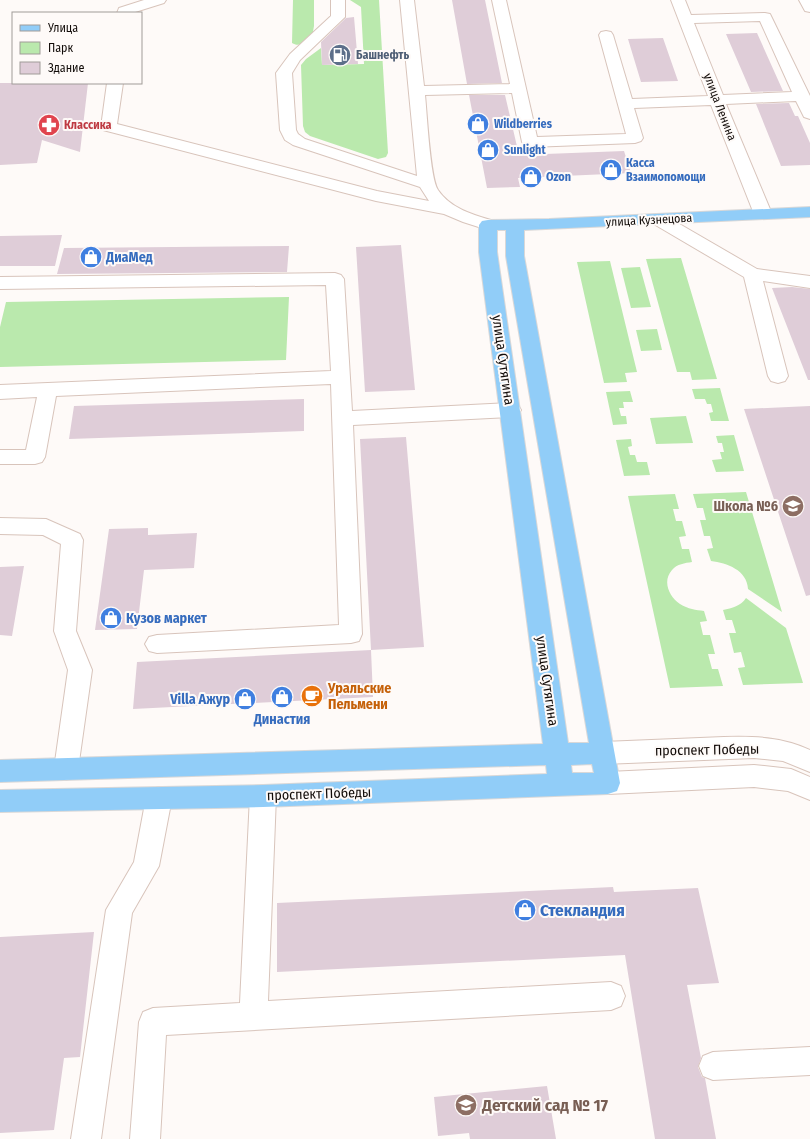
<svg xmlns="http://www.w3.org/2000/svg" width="810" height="1139" font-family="'Fira Sans Condensed',sans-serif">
	<rect width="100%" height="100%" fill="#fefaf8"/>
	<path fill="#bae9ad" d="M293 0H314V26L312 37C306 41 300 48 292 43Z
		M350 0H379L388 153 386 157 378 159 310 136 305 132 303 126 301 65 306 59 321 48 322 65 364 64 361 7Z
		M681 258 717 379 692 380 690 372H677L646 259Z
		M610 261 637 372 625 373 627 382 604 383 577 262Z
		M640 267 651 307 631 308 621 268Z
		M289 297 286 360 0 367V327L6 302Z
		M657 329 662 350 641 351 636 330Z
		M720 388 729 421H711L709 413 713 412 711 404H707L705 399H695L692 389Z
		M630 391 633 402H623L624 408H619L621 416H626L627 424 613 425 606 392Z
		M686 416 693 443 656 444 650 418Z
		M734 435 744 471 716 472 712 460 722 459 720 452H724L722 443H718L716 436Z
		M631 439 632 446 628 447 630 455H635L637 462H647L650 475 624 476 616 440Z
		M746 492 782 612 748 589C747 570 727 563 711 561L707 549 713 548 710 536H704L700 520H706L703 508H697L693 494Z
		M675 494 679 509H673L676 521H682L686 536 679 537 682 549H689L692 562C685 563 677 564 672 570 662 581 669 597 680 604 688 609 696 610 704 611L707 621 700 622 703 635H710L715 654H708L712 669H718L723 686 670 688 628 496Z
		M746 598 786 628 803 683 743 685 738 668 745 667 741 652 734 653 729 633H736L732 620H726L723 610C732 608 741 606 746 598Z"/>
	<path fill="#dfcdd8" d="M452 0H485L502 83 467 84Z
		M354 17 358 64 322 65 321 42 346 18Z
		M757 33 783 91 751 92 726 34Z
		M663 38 678 81 641 82 628 39Z
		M0 83H88L80 152 42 140 37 163 0 165Z
		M469 95H505L519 155 624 151 631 173 518 178 520 187 487 188Z
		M789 103 795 116H798L810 143V165L781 166 756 104Z
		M62 235 55 266H0V236Z
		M401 245 415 390 365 392 356 247Z
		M289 246 287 272 57 274 64 248Z
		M792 287 810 289V380H808L772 288Z
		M304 399V431L69 439 74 406Z
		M810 406V595L806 596 744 409Z
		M406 437 424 647 371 650 360 439Z
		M148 528V535L197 533 194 568 144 570 137 629 95 630 109 529Z
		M24 566 12 636 0 635V567Z
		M371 650 373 697 133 709 137 662Z
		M613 887 614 892 698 888 719 983 687 985 701 1058 698 1067 702 1077 705 1078 716 1139H655L625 955 277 972V903Z
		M94 932 80 1057 64 1058 54 1130 0 1133V937Z
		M547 1086 556 1139H470L469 1133 438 1136 434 1097Z"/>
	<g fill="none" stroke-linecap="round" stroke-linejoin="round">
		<g stroke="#d8c4bb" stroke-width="2">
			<path id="minor" d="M144 0H166L164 3 132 13H117L119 8Z
				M331 0H345V17L300 60 292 73 296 130 298 134 305 139 417 176 400 0H414L424 86 510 84 492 0H506L537 137 626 134 599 35 601 32 606 31 611 32 613 35 632 99 708 96 671 0H685L691 15 765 13 770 14 810 96V119L804 117 796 101 726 104 772 214 769 218 763 219 757 218 754 214 711 105 634 108 643 138 641 141 635 143 530 147 524 145 522 142 512 93 425 95C427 113 430 179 438 190 451 209 474 215 494 221L497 225 494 229 488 230 463 222 444 214 376 201 103 130 101 127 107 83H123L117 124 377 191 429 201 420 187 293 145 285 140 280 130 276 73 290 54 331 16ZM760 21 792 92 723 95 694 23Z
				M799 0H810V12L805 11Z
				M658 214 664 215 757 269 810 276V288L763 281 788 376 785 381 778 383 771 381 768 376 744 277 652 223 649 219 652 215Z
				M335 273 341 275 344 279 352 411 511 403 518 405 521 410 518 415 511 417 353 425 362 634 359 641 351 643 157 653 149 651 145 644 149 637 157 635 339 625 331 384 56 396 45 457 42 462 35 464H0V450H26L37 397 0 399V385L331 371 326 285 0 289V277Z
				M0 518 46 519 80 534 83 540 76 631 92 670 78 769 75 777 66 780 57 777 54 769 68 670 54 631 61 544 43 535 0 534Z
				M724 737C754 736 782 737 810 750V772L783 761 754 758 603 764 594 761 591 753 594 745 603 742Z
				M754 765 791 769 810 777V800L788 791 754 787 608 794 599 791 596 783 599 775 608 772Z
				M263 785 272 788 276 796 268 1001 611 982 621 986 625 996 621 1006 611 1010 166 1035 160 1139H130L139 1022 143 1012 153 1008 240 1003 250 796 254 788Z
				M159 787 168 790 172 798 159 866 132 913 101 1139H71L106 910 134 862 146 798 150 790Z
				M810 1047V1075L713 1080 703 1076 699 1066 703 1056 713 1052Z"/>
		</g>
		<g stroke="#d9d8d8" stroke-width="2">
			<path id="major" d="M810 207V217L524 230V256L620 783 617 791 608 794 263 807 0 812V790L263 785 547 774 546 765 0 782V760L543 744 479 252V225L482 221 488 220 549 219ZM497 230H506V256L589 743H568L497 252ZM592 764 594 773H572L571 765Z"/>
		</g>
		<use href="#minor" fill="#fff" fill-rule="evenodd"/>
		<use href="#major" fill="#91cdf8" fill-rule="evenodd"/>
	</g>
	<defs>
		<g id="fuel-disc" transform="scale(1.15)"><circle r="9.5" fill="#5c6f8a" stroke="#fefaf8"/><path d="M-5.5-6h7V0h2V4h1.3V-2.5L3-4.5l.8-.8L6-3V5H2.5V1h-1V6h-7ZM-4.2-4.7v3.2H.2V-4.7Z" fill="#fff"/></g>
		<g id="shop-disc" transform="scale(1.15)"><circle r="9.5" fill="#3f7fe0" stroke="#fefaf8"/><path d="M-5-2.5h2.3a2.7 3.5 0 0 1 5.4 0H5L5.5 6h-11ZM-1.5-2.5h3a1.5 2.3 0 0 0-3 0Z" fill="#fff"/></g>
		<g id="pharmacy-disc" transform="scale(1.15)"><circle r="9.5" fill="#e0444e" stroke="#fefaf8"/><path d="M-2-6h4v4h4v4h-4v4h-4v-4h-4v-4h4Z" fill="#fff"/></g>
		<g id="school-disc" transform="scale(1.15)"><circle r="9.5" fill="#8d6e63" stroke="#fefaf8"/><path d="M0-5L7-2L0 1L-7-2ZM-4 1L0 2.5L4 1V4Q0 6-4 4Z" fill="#fff"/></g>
		<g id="cafe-disc" transform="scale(1.15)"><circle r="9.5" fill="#e8710a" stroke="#fefaf8"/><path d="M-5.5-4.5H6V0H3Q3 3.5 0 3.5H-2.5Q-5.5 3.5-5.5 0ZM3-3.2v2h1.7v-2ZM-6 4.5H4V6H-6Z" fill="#fff"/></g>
	</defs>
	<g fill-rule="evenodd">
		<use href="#fuel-disc" x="340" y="55"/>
		<use href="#shop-disc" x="478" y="124"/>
		<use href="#pharmacy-disc" x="49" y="125"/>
		<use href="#shop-disc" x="488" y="150"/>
		<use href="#shop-disc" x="611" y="170"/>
		<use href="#shop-disc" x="531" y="177"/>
		<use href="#shop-disc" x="91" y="257"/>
		<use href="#school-disc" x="793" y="506"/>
		<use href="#shop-disc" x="111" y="618"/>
		<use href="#cafe-disc" x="312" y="696"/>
		<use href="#shop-disc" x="282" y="697"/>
		<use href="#shop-disc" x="245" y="699"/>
		<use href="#shop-disc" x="525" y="910"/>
		<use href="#school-disc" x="466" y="1105"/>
	</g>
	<g text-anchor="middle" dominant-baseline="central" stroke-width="4" stroke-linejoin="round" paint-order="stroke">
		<g font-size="12" font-weight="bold" fill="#4e5e75" stroke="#fefaf8" text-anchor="start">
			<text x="356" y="55">Башнефть</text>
		</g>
		<g font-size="12" fill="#120c09" stroke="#fefaf8">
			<text transform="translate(720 107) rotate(69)">улица Ленина</text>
			<text transform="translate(649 220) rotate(-3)">улица Кузнецова</text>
		</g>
		<g font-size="12" font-weight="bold" fill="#366cbe" stroke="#fefaf8" text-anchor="start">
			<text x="494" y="124">Wildberries</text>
			<text x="504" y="150">Sunlight</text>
			<text x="626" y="163">Касса<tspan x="626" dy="14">Взаимопомощи</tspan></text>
			<text x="546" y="177">Ozon</text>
		</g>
		<g font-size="12" font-weight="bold" fill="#be3a42" stroke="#fefaf8" text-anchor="start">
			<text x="64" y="125">Классика</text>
		</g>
		<g font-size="14" font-weight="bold" fill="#366cbe" stroke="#fefaf8" text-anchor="start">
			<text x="106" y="257">ДиаМед</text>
			<text x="126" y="618">Кузов маркет</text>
			<text x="230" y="699" text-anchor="end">Villa Ажур</text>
			<text x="282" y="719" text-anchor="middle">Династия</text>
		</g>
		<g font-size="14" fill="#120c09" stroke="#fefaf8">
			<text transform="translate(503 360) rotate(82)">улица Сутягина</text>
			<text transform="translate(547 681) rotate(82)">улица Сутягина</text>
			<text transform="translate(707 750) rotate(-1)">проспект Победы</text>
			<text transform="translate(319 794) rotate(-2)">проспект Победы</text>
		</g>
		<g font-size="14" font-weight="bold" fill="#785e54" stroke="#fefaf8" text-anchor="end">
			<text x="778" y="506">Школа №6</text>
		</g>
		<g font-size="14" font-weight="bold" fill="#c56008" stroke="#fefaf8" text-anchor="start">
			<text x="328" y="688">Уральские<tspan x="328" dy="16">Пельмени</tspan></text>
		</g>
		<g font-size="17" font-weight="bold" fill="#366cbe" stroke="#fefaf8" text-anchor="start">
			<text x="540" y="910">Стекландия</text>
		</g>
		<g font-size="17" font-weight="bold" fill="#785e54" stroke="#fefaf8" text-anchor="start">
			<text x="482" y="1105">Детский сад № 17</text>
		</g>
	</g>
	<rect x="12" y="12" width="130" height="72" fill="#fefaf8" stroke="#a09b98"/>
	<rect x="20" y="25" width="20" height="6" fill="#91cdf8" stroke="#a09b98"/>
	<text x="48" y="32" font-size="12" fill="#120c09">Улица</text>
	<rect x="20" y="42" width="20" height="12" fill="#bae9ad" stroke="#a09b98"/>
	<text x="48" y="52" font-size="12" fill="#120c09">Парк</text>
	<rect x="20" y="62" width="20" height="12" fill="#dfcdd8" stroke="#a09b98"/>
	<text x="48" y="72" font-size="12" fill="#120c09">Здание</text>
</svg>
